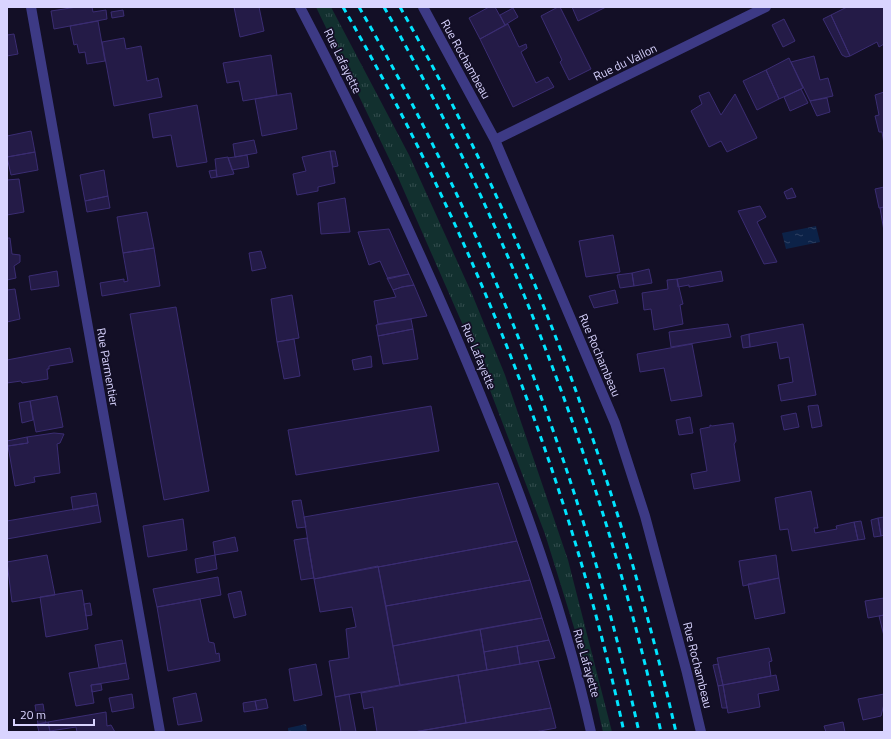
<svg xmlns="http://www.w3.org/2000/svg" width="891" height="739" font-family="'Titillium Web',sans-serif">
	<defs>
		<pattern id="grass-tufts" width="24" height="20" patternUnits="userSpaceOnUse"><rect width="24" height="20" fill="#12302f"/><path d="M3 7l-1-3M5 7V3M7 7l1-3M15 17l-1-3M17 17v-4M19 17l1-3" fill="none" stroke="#344d4e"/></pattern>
		<pattern id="water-ripples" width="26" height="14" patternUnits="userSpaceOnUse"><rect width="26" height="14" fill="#0c2248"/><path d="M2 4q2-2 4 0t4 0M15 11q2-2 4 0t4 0" fill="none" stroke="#2f4163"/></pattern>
	</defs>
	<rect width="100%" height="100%" fill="#130f26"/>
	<path fill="url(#grass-tufts)" d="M316 7H331L409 155 472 294 505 375 568 560 612 732H603L594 692 545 534 480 364 397 175Z"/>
	<path fill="url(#water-ripples)" d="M816 226 820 242 786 249 782 233Z
		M306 724 307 732H288V728Z"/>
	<path fill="#241b47" stroke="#3b2d73" d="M77 7H92L93 12 106 10 107 19 54 29 51 11Z
		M234 7H259L264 31 240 37Z
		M489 7H495L505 25 480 39 469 18Z
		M558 7H560L591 69 569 80 560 62 562 60 541 16Z
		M572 7H606L578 21Z
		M847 7H884V44L879 47 877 42 850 56 831 15Z
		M513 8 518 17 505 25 500 15Z
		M123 10 124 16 112 18 111 12Z
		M831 15 850 56 846 57 842 55 823 19Z
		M784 19 795 41 783 47 772 25Z
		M98 21 105 61 87 64 85 52 79 53 77 44 74 45 70 26Z
		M508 24 519 47 526 44 527 48 521 52 536 83 548 77 554 87 513 107 480 39Z
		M14 34 18 54 7 56V35Z
		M124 38 126 49 141 46 147 81 158 78 162 97 114 106 102 42Z
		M271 55 277 95 243 101 239 81 227 83 223 63Z
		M814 56 820 80 828 78 833 96 810 101 791 62Z
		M789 58 803 88 779 99 766 70Z
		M766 70 779 99 757 110 743 81Z
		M801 89 808 103 790 111 784 97Z
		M709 92 721 115 735 94 757 138 727 152 721 141 709 147 691 111 702 104 699 96Z
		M884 92V144L882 132H879L875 116 879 115 875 95Z
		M291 93 297 129 262 136 255 99Z
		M827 98 830 112 817 116 810 101Z
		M197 105 207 162 177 167 171 135 153 138 149 114Z
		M31 131 35 152 7 157V136Z
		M254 140 257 153 235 157 233 144Z
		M330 151H335L338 166 333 167Z
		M330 151 335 183 318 187V191L297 195 293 174 306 171 302 157Z
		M35 152 38 170 11 175 7 157Z
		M247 155 249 167 232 170 228 158Z
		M228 157 234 174 217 177 215 159Z
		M104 170 108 196 85 201 80 175Z
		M216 170 217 177 211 178 209 171Z
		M19 179 24 212 7 215V180Z
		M884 187V207L879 208 875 189Z
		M792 188 796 197 787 199 784 192Z
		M108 196 110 208 87 212 85 201Z
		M345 198 350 232 321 234 318 203Z
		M760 206 766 217 757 222 777 262 764 264 738 211Z
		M884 207V231L880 208Z
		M147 212 154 248 123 253 117 217Z
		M389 229 409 274 388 279 380 261 369 265 358 232Z
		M613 235 620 272 586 277 579 241Z
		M7 238H10L12 254 20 255V262L14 266 16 278 7 280Z
		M154 248 160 286 102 296 100 283 124 279V282L128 281 123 253Z
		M261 251 266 268 252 271 249 253Z
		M649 269 652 283 634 286 632 273Z
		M57 271 59 286 31 290 29 276Z
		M721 271 723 281 689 287V285L678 287 677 279Z
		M632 273 634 286 620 288 617 275Z
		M409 274 414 285 402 287 393 290 387 278Z
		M677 279 683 304 680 305 683 324 654 330 651 309 644 310 642 293 668 289 667 280Z
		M414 285 427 316 378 324 374 301 396 297 393 290 402 287Z
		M15 289 20 319 7 322V290Z
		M615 290 618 303 594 308 589 296Z
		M292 295 299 338 277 342 271 299Z
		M176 307 209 491 164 500 130 314Z
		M411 319 413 329 378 336 376 325Z
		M728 324 731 337 671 347 669 332Z
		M803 324 816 395 781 401 778 385 793 382 789 357 780 359 777 342 750 347 749 334Z
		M413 329 418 359 383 364 378 336Z
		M749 334 750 347 743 348 741 336Z
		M294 339 300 376 284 379 277 342Z
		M692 344 702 396 671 401 664 368 640 372 637 354Z
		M70 348 73 362 49 366V369H47L48 379 22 383 21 381 7 383V360Z
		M371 356 372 367 354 370 352 360Z
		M57 396 63 427 36 432 30 401Z
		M30 401 33 420 22 423 19 403Z
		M818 405 822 426 812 428 808 406Z
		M431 406 439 451 296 475 288 430Z
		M796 413 799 427 784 430 781 416Z
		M690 417 693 433 679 435 676 420Z
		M733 423 736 441 734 444 740 481 694 489 691 474 707 471 700 429 710 427V425L712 426Z
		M54 433 64 434 60 443 57 444 60 473 34 477 35 482 15 486 8 446 28 443 27 437Z
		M27 437 28 443 8 446 7 441Z
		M498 483 517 541 314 579 304 517Z
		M811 491 818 528H814L815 533 837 529 836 526 854 522 858 540 792 551 788 529 780 530 775 498Z
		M96 493 98 505 73 510 71 497Z
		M301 500 306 527 297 528 292 501Z
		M98 505 101 522 7 539V521Z
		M884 517V535L881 536 878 518Z
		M878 518 881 536 874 537 871 520Z
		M183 519 187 550 148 557 143 526Z
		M861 521 865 539 858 540 854 522Z
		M235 537 238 551 215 555 213 542Z
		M307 538 314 578 301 580 294 540Z
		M517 541 530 580 386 606 378 566V567Z
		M47 555 55 595 12 602 7 562Z
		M215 555 217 569 197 573 195 559Z
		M776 555 779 578 743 586 739 561Z
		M378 566 400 685 335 697 329 661 349 658 346 629 356 627 352 607 320 612 314 579Z
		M218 577 221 595 157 607 153 589Z
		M779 578 785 613 755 619 748 584Z
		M530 580 542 618 393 646 386 606Z
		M82 590 88 629 46 637 40 597Z
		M241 591 246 615 234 618 228 594Z
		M884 598V615L868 618 865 601Z
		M200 599 209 642 214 643 216 654 219 653 220 661 168 671 157 607Z
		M90 603 92 615 86 616 84 604Z
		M884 615V636L879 616Z
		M542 618 549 640 484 652 480 629Z
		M480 629 487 670 400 685 393 646Z
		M122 640 126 663 99 668 95 645Z
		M549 640 555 658 520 664 517 646Z
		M517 646 520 664 487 670 484 652Z
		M769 648 772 661 769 662 771 676 723 685 717 658Z
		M538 661 551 708 466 723 458 675Z
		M126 663 129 679 91 685 94 703 76 706 69 673Z
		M316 664 322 695 294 701 289 669Z
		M718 664 723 685 718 686 713 665Z
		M458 675 466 723 414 732H377L373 707 364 709 361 693Z
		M776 675 779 690 758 694 760 707 728 713 723 685Z
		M101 684 102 690 92 692 91 685Z
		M723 685 727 708H722L718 686Z
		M196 693 202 721 178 725 173 698Z
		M132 694 134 708 112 712 109 698Z
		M349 694 356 732H341L335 697Z
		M884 694V704L881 716 863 720 858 699Z
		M266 699 268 708 257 710 255 701Z
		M255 701 257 710 244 712 243 703Z
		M43 704 46 723 38 724 35 705Z
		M551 708 556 728 535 732H414Z
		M106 712 107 726 111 725 115 732H77L76 727 50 731 48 722Z
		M48 722 50 732H39L37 724Z
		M843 722 845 732H826L824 726Z"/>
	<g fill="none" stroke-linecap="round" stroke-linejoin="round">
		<path stroke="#3d3a85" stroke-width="10" d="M31 7 160 732
			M300 7C355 112 405 219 452 327 508 458 560 592 591 732
			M423 7 495 140 615 423 645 516 687 673 701 732
			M495 140 766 7"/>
		<path stroke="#00e5ff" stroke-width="3" stroke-dasharray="6 5" stroke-linecap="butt" d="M343 7C472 231 570 479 624 732
			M359 7C489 232 583 479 639 732
			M384 7C512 233 605 479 661 732
			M400 7C528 233 618 479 676 732"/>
	</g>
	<g text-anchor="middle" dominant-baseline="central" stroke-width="3.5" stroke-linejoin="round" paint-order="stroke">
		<g font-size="12" fill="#d9d4ff" stroke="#130f26">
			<text transform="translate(466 59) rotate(61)">Rue Rochambeau</text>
			<text transform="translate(343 61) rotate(64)">Rue Lafayette</text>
			<text transform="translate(625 62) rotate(-26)">Rue du Vallon</text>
			<text transform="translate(600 355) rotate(67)">Rue Rochambeau</text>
			<text transform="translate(479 356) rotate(67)">Rue Lafayette</text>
			<text transform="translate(108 367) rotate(80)">Rue Parmentier</text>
			<text transform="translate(587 663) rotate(74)">Rue Lafayette</text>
			<text transform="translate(698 665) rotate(76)">Rue Rochambeau</text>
		</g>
	</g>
	<rect width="891" height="739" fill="none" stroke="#d9d4ff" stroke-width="16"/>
	<path d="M14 719v6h80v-6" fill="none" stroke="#d9d4ff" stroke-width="2"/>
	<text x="20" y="719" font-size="12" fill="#d9d4ff" stroke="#130f26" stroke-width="3" paint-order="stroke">20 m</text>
</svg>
